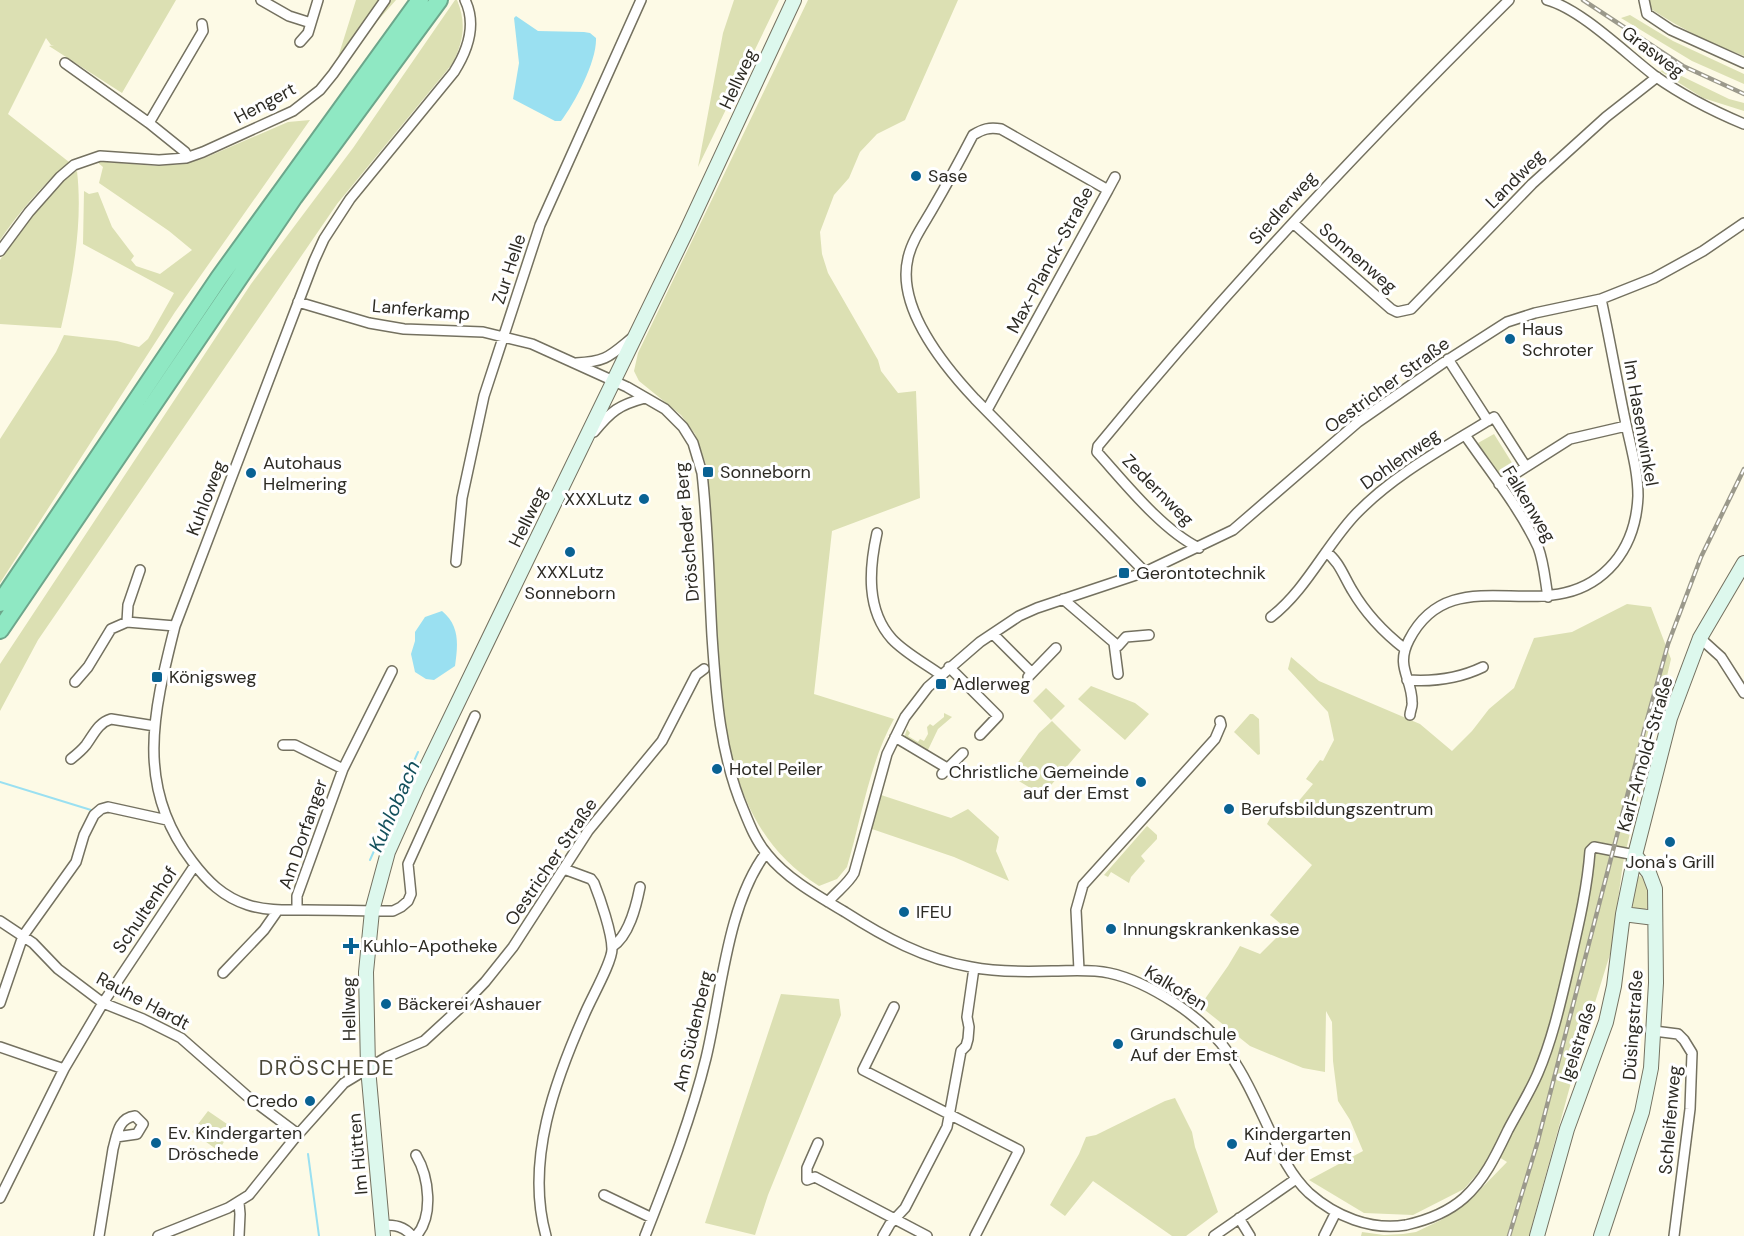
<svg xmlns="http://www.w3.org/2000/svg" width="1744" height="1236" font-family="'DM Sans',sans-serif">
	<rect width="100%" height="100%" fill="#fdfae6"/>
	<path fill="#dce0b3" d="M0 0H176L122 93 49 46 54 45H51L46 38 8 114 69 162C42 185 20 211 0 240Z
		M356 0H396L334 70Z
		M455 0H457C467 24 463 41 453 63L337 204 38 640 0 711V664L251 284 353 148Z
		M734 0H779L698 167 723 33Z
		M808 0H958L905 120 877 134 860 152 849 178 834 195 820 232 822 254 828 273 878 360 881 371 898 393 916 391 920 498 832 531 814 694 894 719C870 761 861 820 847 867L837 879 819 886C725 828 722 715 716 617 713 567 710 517 707 467L695 434 681 415 639 381 634 371 638 353Z
		M1649 0H1744V56C1711 44 1680 28 1651 9Z
		M1630 15 1673 41 1744 74V84L1692 61 1621 18Z
		M1667 69 1729 99 1744 103V111L1703 98 1660 71Z
		M310 120 175 312 0 583V439L56 352 64 335 117 341 139 347 148 339 174 293 83 244 84 191 89 194 98 192 112 227 134 256 131 260 136 266 160 274 192 250 169 231 99 183 103 167 96 161 156 166 184 164 207 157 288 122Z
		M77 171C83 223 73 277 61 328L0 324V260L23 225 64 178Z
		M1494 434 1514 466 1499 476 1478 443Z
		M1627 604 1651 607 1671 659 1623 863 1611 951 1578 1057 1529 1236H1361L1362 1232 1384 1235 1403 1234 1416 1232 1441 1220 1469 1201 1507 1162 1494 1154 1464 1189 1413 1215 1364 1213 1309 1180 1363 1151 1350 1120 1338 1101 1333 1061 1332 1022 1326 1011 1325 1072 1303 1068 1250 1046 1200 1006 1228 966 1240 946 1260 954 1285 929 1292 933 1270 915 1312 865 1267 824 1274 811 1276 812 1285 803 1292 809 1313 784 1306 779 1320 760 1323 761 1334 740 1328 712 1288 669 1291 657 1319 681 1420 724 1452 751 1472 731 1489 709 1514 688 1534 638 1572 632Z
		M1091 686 1135 703 1149 714 1125 740 1078 699Z
		M1046 688 1065 706 1051 720 1033 701Z
		M944 713 952 717 938 729 927 752 904 738 907 729 910 733 908 736 918 742 920 739 924 741 928 734 927 727 930 724 933 726 944 717Z
		M1250 714H1253L1259 719 1260 754 1258 755 1234 732Z
		M1052 721 1081 750 1040 798 1032 789 1009 775 1039 733Z
		M878 794 951 818 968 809 999 837 996 851 1009 881 954 857 869 828Z
		M1147 826 1157 835V839L1141 856 1145 861 1131 877 1129 883 1111 872 1108 877 1104 875Z
		M1638 876 1644 877 1648 884 1649 907 1642 911 1634 910 1632 906Z
		M781 994 839 999 841 1015 768 1195 755 1235 705 1223Z
		M1175 1098 1192 1132 1195 1147 1218 1212 1186 1236H1172L1093 1181 1065 1216 1050 1205 1079 1154 1086 1137 1096 1135 1165 1101Z
		M208 1111 227 1124C226 1134 226 1146 216 1149L192 1132Z"/>
	<path fill="#9ae0f1" d="M516 16 538 31 584 32 590 33 596 38C597 61 575 103 561 121H555L513 99 519 63 514 18Z
		M442 611C460 626 458 644 455 666L434 680 426 679 415 672 411 654 415 641V632L425 617Z"/>
	<g fill="none" stroke-linecap="round" stroke-linejoin="round">
		<path stroke="#9ae0f1" stroke-width="2" d="M0 782 91 810
			M370 860 418 752
			M308 1154 319 1236"/>
		<g stroke="#747160" stroke-width="12">
			<path id="street" d="M261 0 289 16 311 23
				M465 0C477 25 468 50 454 72L350 199 324 239 314 261 175 626C154 710 134 786 192 861 207 881 223 897 248 905 267 911 286 910 306 910 335 910 364 911 393 911L401 907 408 901 411 894 408 864 475 716
				M1547 0C1581 9 1626 54 1655 76 1683 96 1713 111 1744 124
				M1644 0 1647 14 1671 30 1744 63
				M300 42 308 33 318 0
				M65 63 149 123 185 152 188 157
				M149 123 203 31 202 24
				M1108 190 1115 177
				M1293 223 1391 309 1397 312 1411 309 1532 184 1606 117 1657 77
				M0 251 29 212 60 177 74 165 100 156 159 160 186 158 203 152 293 111 320 90 333 74 385 0
				M298 302 369 323 404 329 483 332 532 344 627 387 665 409 683 427 693 443 702 473C708 527 709 582 712 636 716 696 720 755 744 811 750 826 756 841 767 854 787 879 818 896 845 912 884 937 924 959 971 967 997 972 1025 972 1052 971 1071 971 1090 969 1109 973 1133 978 1155 990 1175 1003 1229 1038 1244 1076 1270 1131 1280 1153 1291 1176 1309 1193 1335 1216 1371 1231 1406 1225 1428 1220 1447 1213 1464 1198 1485 1179 1496 1155 1508 1130 1518 1111 1530 1092 1538 1073 1552 1040 1560 1005 1568 971 1577 931 1587 892 1590 851L1594 847 1635 855
				M1448 359 1488 421
				M576 363C606 362 610 356 632 338
				M987 410 1108 190 1001 129C989 127 983 129 973 135 960 160 947 184 933 208 924 224 912 240 908 258 896 307 944 366 975 399L1145 572
				M594 432C611 411 619 405 645 398
				M1465 435C1489 470 1520 508 1538 547 1544 563 1545 580 1548 597
				M1499 484 1570 439 1626 426
				M877 533C869 569 866 610 892 639 905 653 926 664 941 675
				M1199 548C1162 530 1125 483 1097 452L1098 446C1227 289 1365 142 1509 0
				M1326 552C1339 561 1344 577 1352 590 1366 614 1383 632 1405 649
				M456 562 462 498 484 396 540 225 641 0
				M1063 599 1118 646 1126 637 1149 635
				M1271 617C1306 590 1325 547 1355 515 1394 474 1446 447 1494 417L1526 467
				M127 622 128 605 140 570
				M993 634 1032 673
				M1700 638 1721 657 1744 693
				M1114 643 1118 674
				M949 667 998 716 980 735
				M1028 677 1056 648
				M1407 680C1434 682 1458 679 1483 667
				M75 682 88 667 111 629 127 622 175 626
				M1410 715C1410 711 1413 706 1412 702 1412 678 1395 667 1409 640 1454 552 1552 636 1614 563 1630 544 1637 520 1638 496 1638 471 1631 448 1626 424 1617 382 1610 340 1601 299
				M895 737 947 768
				M283 745H295L343 769
				M71 759C76 755 82 750 86 745 94 734 98 723 111 719L155 726
				M942 774 963 753
				M828 902C836 892 848 884 854 873L887 754 905 717 928 687 980 642 1019 616 1037 608 1145 572 1233 530 1358 422 1443 363 1507 322 1535 313 1601 299 1654 278 1703 251 1744 223
				M297 910V896L343 769 392 671
				M0 921 33 943 58 969 103 1003 143 1019 181 1038 247 1096 298 1134
				M612 947C629 936 636 907 640 887
				M1079 970 1076 910 1083 885 1215 739 1221 725 1220 721
				M223 973 264 930 278 910
				M0 1003 23 936 76 862 84 835 94 815 101 809 108 807 167 820
				M894 1007 863 1070 1019 1150 975 1236
				M1654 1031 1678 1034 1684 1040 1692 1053 1690 1109 1674 1236
				M0 1047 64 1069
				M818 1143 807 1168V1180L815 1177 927 1236
				M604 1195 652 1218
				M0 1198 64 1069 103 1003 195 865
				M1239 1218 1250 1236
				M382 1225C395 1225 404 1226 412 1236
				M99 1236 113 1149C117 1135 118 1118 135 1116L143 1124 137 1134 116 1137
				M158 1236 228 1208 249 1195 294 1139 344 1083 387 1057 424 1041 461 1007 485 982 513 947 588 831 662 741 696 675 704 669
				M239 1236 240 1214 239 1203
				M416 1236C434 1216 429 1177 416 1155
				M546 1236C525 1161 555 1080 586 1011 592 997 612 962 612 949 612 933 600 898 594 883L591 879 564 869
				M645 1236C668 1177 691 1119 706 1058 721 996 727 904 766 853
				M883 1236 890 1224 905 1208 947 1127 961 1051 966 1046 968 1039 969 1027 967 1017 974 968
				M1214 1236 1296 1179
				M1324 1236 1336 1212"/>
		</g>
		<g stroke="#747160" stroke-width="16">
			<path id="secondary" d="M1623 914 1655 918
				M383 1236 368 1068 366 972 372 911 388 852 418 785 531 551 686 232 794 0
				M1537 1236 1567 1129 1606 1022 1614 986 1623 914 1635 855 1670 718 1700 638 1744 563
				M1601 1236 1642 1112 1651 1068 1656 983 1655 889 1649 873 1635 855"/>
		</g>
		<g stroke="#6da68b" stroke-width="20">
			<path id="highway" d="M0 603 219 278 420 0
				M0 630 294 197 439 0"/>
		</g>
		<use href="#street" stroke="#fff" stroke-width="9"/>
		<use href="#secondary" stroke="#ddf8ed" stroke-width="14"/>
		<use href="#highway" stroke="#8fe8c3" stroke-width="16"/>
		<g stroke="#9b998b" stroke-width="4.5">
			<path id="rail" d="M1583 0 1683 66 1744 94
				M1509 1236 1537 1144 1645 727 1668 644 1701 557 1744 469"/>
		</g>
		<use href="#rail" stroke="#fff" stroke-width="2" stroke-dasharray="7" stroke-linecap="butt"/>
	</g>
	<g fill="#096293" stroke="#fff" stroke-width="2">
		<circle cx="916" cy="176" r="6"/>
		<circle cx="1510" cy="339" r="6"/>
		<rect x="702" y="466" width="12" height="12" rx="3"/>
		<circle cx="251" cy="473" r="6"/>
		<circle cx="644" cy="499" r="6"/>
		<circle cx="570" cy="552" r="6"/>
		<rect x="1118" y="567" width="12" height="12" rx="3"/>
		<rect x="151" y="671" width="12" height="12" rx="3"/>
		<rect x="935" y="678" width="12" height="12" rx="3"/>
		<circle cx="717" cy="769" r="6"/>
		<circle cx="1141" cy="782" r="6"/>
		<circle cx="1229" cy="809" r="6"/>
		<circle cx="1670" cy="842" r="6"/>
		<circle cx="904" cy="912" r="6"/>
		<circle cx="1111" cy="929" r="6"/>
		<path d="M348 937h6v6h6v6h-6v6h-6v-6h-6v-6h6z"/>
		<circle cx="386" cy="1004" r="6"/>
		<circle cx="1118" cy="1044" r="6"/>
		<circle cx="310" cy="1101" r="6"/>
		<circle cx="156" cy="1143" r="6"/>
		<circle cx="1232" cy="1144" r="6"/>
	</g>
	<g text-anchor="middle" dominant-baseline="central" stroke-width="6" stroke-linejoin="round" paint-order="stroke">
		<g font-size="18" fill="#2d2b24" stroke="#fff">
			<text transform="translate(1653 52) rotate(37)">Grasweg</text>
			<text transform="translate(738 79) rotate(-65)">Hellweg</text>
			<text transform="translate(265 103) rotate(-28)">Hengert</text>
			<text transform="translate(1515 179) rotate(-45)">Landweg</text>
			<text transform="translate(1283 208) rotate(-48)">Siedlerweg</text>
			<text transform="translate(1358 258) rotate(41)">Sonnenweg</text>
			<text transform="translate(1050 260) rotate(-62)">Max-Planck-Straße</text>
			<text transform="translate(509 269) rotate(-72)">Zur Helle</text>
			<text transform="translate(421 310) rotate(5)">Lanferkamp</text>
			<text transform="translate(1387 385) rotate(-36)">Oestricher Straße</text>
			<text transform="translate(1641 423) rotate(80)">Im Hasenwinkel</text>
			<text transform="translate(1400 459) rotate(-35)">Dohlenweg</text>
			<text transform="translate(1158 490) rotate(45)">Zedernweg</text>
			<text transform="translate(206 498) rotate(-69)">Kuhloweg</text>
			<text transform="translate(1529 504) rotate(59)">Falkenweg</text>
			<text transform="translate(528 517) rotate(-64)">Hellweg</text>
			<text transform="translate(687 532) rotate(-95)">Dröscheder Berg</text>
			<text transform="translate(1645 754) rotate(-74)">Karl-Arnold-Straße</text>
			<text transform="translate(303 834) rotate(-71)">Am Dorfanger</text>
			<text transform="translate(551 862) rotate(-56)">Oestricher Straße</text>
			<text transform="translate(145 910) rotate(-56)">Schultenhof</text>
			<text transform="translate(1176 988) rotate(31)">Kalkofen</text>
			<text transform="translate(143 1001) rotate(28)">Rauhe Hardt</text>
			<text transform="translate(349 1009) rotate(-91)">Hellweg</text>
			<text transform="translate(1633 1025) rotate(-86)">Düsingstraße</text>
			<text transform="translate(693 1031) rotate(-77)">Am Südenberg</text>
			<text transform="translate(1578 1042) rotate(-72)">Igelstraße</text>
			<text transform="translate(1670 1120) rotate(-85)">Schleifenweg</text>
			<text transform="translate(358 1154) rotate(-95)">Im Hütten</text>
		</g>
		<g font-size="18" fill="#2d2b24" stroke="#fff" text-anchor="start">
			<text x="928" y="176">Sase</text>
			<text x="1522" y="329">Haus<tspan x="1522" dy="21">Schroter</tspan></text>
			<text x="263" y="463">Autohaus<tspan x="263" dy="21">Helmering</tspan></text>
			<text x="720" y="472">Sonneborn</text>
			<text x="632" y="499" text-anchor="end">XXXLutz</text>
			<text x="570" y="572" text-anchor="middle">XXXLutz<tspan x="570" dy="21">Sonneborn</tspan></text>
			<text x="1136" y="573">Gerontotechnik</text>
			<text x="169" y="677">Königsweg</text>
			<text x="953" y="684">Adlerweg</text>
			<text x="729" y="769">Hotel Peiler</text>
			<text x="1129" y="772" text-anchor="end">Christliche Gemeinde<tspan x="1129" dy="21">auf der Emst</tspan></text>
			<text x="1241" y="809">Berufsbildungszentrum</text>
			<text x="1670" y="862" text-anchor="middle">Jona's Grill</text>
			<text x="916" y="912">IFEU</text>
			<text x="1123" y="929">Innungskrankenkasse</text>
			<text x="363" y="946">Kuhlo-Apotheke</text>
			<text x="398" y="1004">Bäckerei Ashauer</text>
			<text x="1130" y="1034">Grundschule<tspan x="1130" dy="21">Auf der Emst</tspan></text>
			<text x="298" y="1101" text-anchor="end">Credo</text>
			<text x="168" y="1133">Ev. Kindergarten<tspan x="168" dy="21">Dröschede</tspan></text>
			<text x="1244" y="1134">Kindergarten<tspan x="1244" dy="21">Auf der Emst</tspan></text>
		</g>
		<g font-size="20" font-style="italic" fill="#13505c" stroke="#fff">
			<text transform="translate(394 806) rotate(-66)">Kuhlobach</text>
		</g>
		<g font-size="21" letter-spacing="1.5" fill="#4b4838" stroke="#fff">
			<text x="327" y="1068">DRÖSCHEDE</text>
		</g>
	</g>
</svg>
